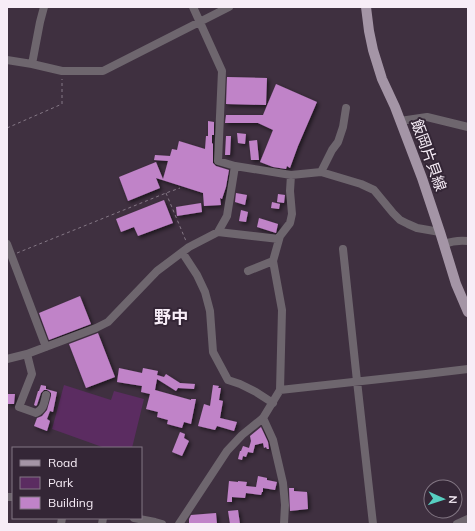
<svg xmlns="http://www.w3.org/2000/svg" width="475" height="531" font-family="Mulish,'Noto Sans JP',sans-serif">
	<defs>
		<filter id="shadow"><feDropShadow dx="2" dy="2" stdDeviation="2" flood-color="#0009"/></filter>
	</defs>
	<rect width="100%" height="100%" fill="#3f3040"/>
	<path fill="#5b2c61" d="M64 385 111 400 114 391 144 399 132 448H105L52 429Z"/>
	<path fill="#c083c8" filter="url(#shadow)" d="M227 77 267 78 266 105 226 104Z
		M276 84 317 102 298 146 290 168 287 166 286 169 273 167 260 162 273 130 258 123H225L226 115H263Z
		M208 121 214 122V135H212V143L213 144V163L216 166 229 170 226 187 222 199 220 198 221 205 204 206 203 193 156 178 160 188 128 201 119 177 156 162 163 179 168 161 154 160 155 155 170 156 172 149 177 150 179 141 205 149 206 136H208Z
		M237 133 246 134 245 144 238 143Z
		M226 136H231L230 155H225Z
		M257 140 259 160H251L249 141Z
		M236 193 247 195 245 205 235 202Z
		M278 194 285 195 284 203 277 202Z
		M164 200 173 223 138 236 134 227 121 232 116 219Z
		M272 202 280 204 279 209 271 208Z
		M201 203 202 212 177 216 176 207Z
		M241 210 248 212 246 222 239 221Z
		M259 218 278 224 276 233 257 227Z
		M80 296 91 324 49 340 39 313Z
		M98 333 115 377 86 388 69 344Z
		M119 368 142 373 143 368 158 371 157 375 164 377 166 374 180 383 195 384 194 389 178 388 176 391 157 379 155 390 191 400V399H196L191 424 184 422 182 428 167 424 168 420 157 417 158 412 146 409 150 394 141 392 142 386 117 382Z
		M41 385 46 386V389L57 392 53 412 50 411 47 419 50 421 47 431 34 426 37 418 42 416 47 410 51 396V393L49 391 47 390H44L41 393 37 405 36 406 34 405 38 391H39Z
		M213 385 219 386 218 388H221L219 400 223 401 220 418 237 422 234 431 217 426 215 430 198 426 204 404 210 406Z
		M8 394H15L14 404H8Z
		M261 427 268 442 269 449H267L266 447 264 448 263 443 255 445 253 453 248 452 246 457 243 456 242 460 238 459 240 451H241L243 446 249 448 251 441 250 436Z
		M180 432 185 434 184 438 189 441 182 456 172 452Z
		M258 476 267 478V480L277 482 275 490 263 488V492H262L261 495 246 493 245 498 232 497V502H227L229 481 238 482V481L247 482 246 486 256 487Z
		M289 488H294V491L307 492 308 509 290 511Z
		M238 510 240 524H230L228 511Z
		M216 513 217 524H189V519L191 515Z"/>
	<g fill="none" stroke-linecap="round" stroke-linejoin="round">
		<path stroke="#857886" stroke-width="1" stroke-dasharray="3 3" stroke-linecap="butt" d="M7 128 62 104V79
			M166 193 186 241
			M17 253 166 193 180 188"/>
		<path stroke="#6e666e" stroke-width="8" d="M193 7 222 71 218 161 235 166 291 175 321 172 361 184 374 190 393 213 400 220 408 224 417 228 440 232
			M7 60 32 64 62 71H103L229 7
			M32 64 40 22 44 7
			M400 121 427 117 468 127
			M321 172 332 150 338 142 343 127 346 108
			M218 232 279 239
			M7 244 46 347
			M444 244C452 241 459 240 468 241
			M343 249 357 381 373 524
			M182 252 197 275 205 292 210 311 213 352 228 380 240 384 256 392 273 403
			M273 261 282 310 280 390
			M248 271 273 261 280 236 290 223 292 214 290 191 291 175
			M27 354 32 374 19 407 36 413C44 409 44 403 46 395
			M7 359 27 354 96 328 108 322 157 271 189 247 218 232 227 216 235 166
			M263 418 273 440 283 483 285 505 284 524
			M7 497H13
			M134 518 155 522 162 524
			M61 524 62 518
			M102 524 103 518
			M179 524 227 451 242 435 263 418 280 390 426 374 468 369
			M457 524 468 519"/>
		<path stroke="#a495a6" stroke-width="10" d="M366 7 369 31 373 50 382 79 395 107 422 178 440 232 456 284 468 312"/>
	</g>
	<g text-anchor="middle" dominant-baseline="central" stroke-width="4" stroke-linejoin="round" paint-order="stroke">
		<g font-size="15" fill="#f7edf7" stroke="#342636">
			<text transform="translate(429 155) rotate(70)">飯岡片貝線</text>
		</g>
		<g font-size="17" font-weight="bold" fill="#f7edf7" stroke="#342636">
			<text x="171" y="316">野中</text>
		</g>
	</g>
	<rect width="475" height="531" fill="none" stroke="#f7edf7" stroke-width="16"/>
	<rect x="12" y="447" width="130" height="72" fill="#342636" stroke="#827683"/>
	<rect x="20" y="460" width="20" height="6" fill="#a495a6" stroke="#827683"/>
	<text x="48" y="467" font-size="12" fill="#f7edf7">Road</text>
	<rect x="20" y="477" width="20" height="12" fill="#5b2c61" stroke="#827683"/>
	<text x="48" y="487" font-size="12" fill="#f7edf7">Park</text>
	<rect x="20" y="497" width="20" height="12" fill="#c083c8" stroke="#827683"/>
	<text x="48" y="507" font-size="12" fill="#f7edf7">Building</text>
	<g transform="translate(443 499) rotate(93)"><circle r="19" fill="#342636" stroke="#827683"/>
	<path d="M0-3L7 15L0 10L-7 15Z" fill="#57cec1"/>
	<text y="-6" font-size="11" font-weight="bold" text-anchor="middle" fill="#f7edf7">N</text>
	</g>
</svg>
